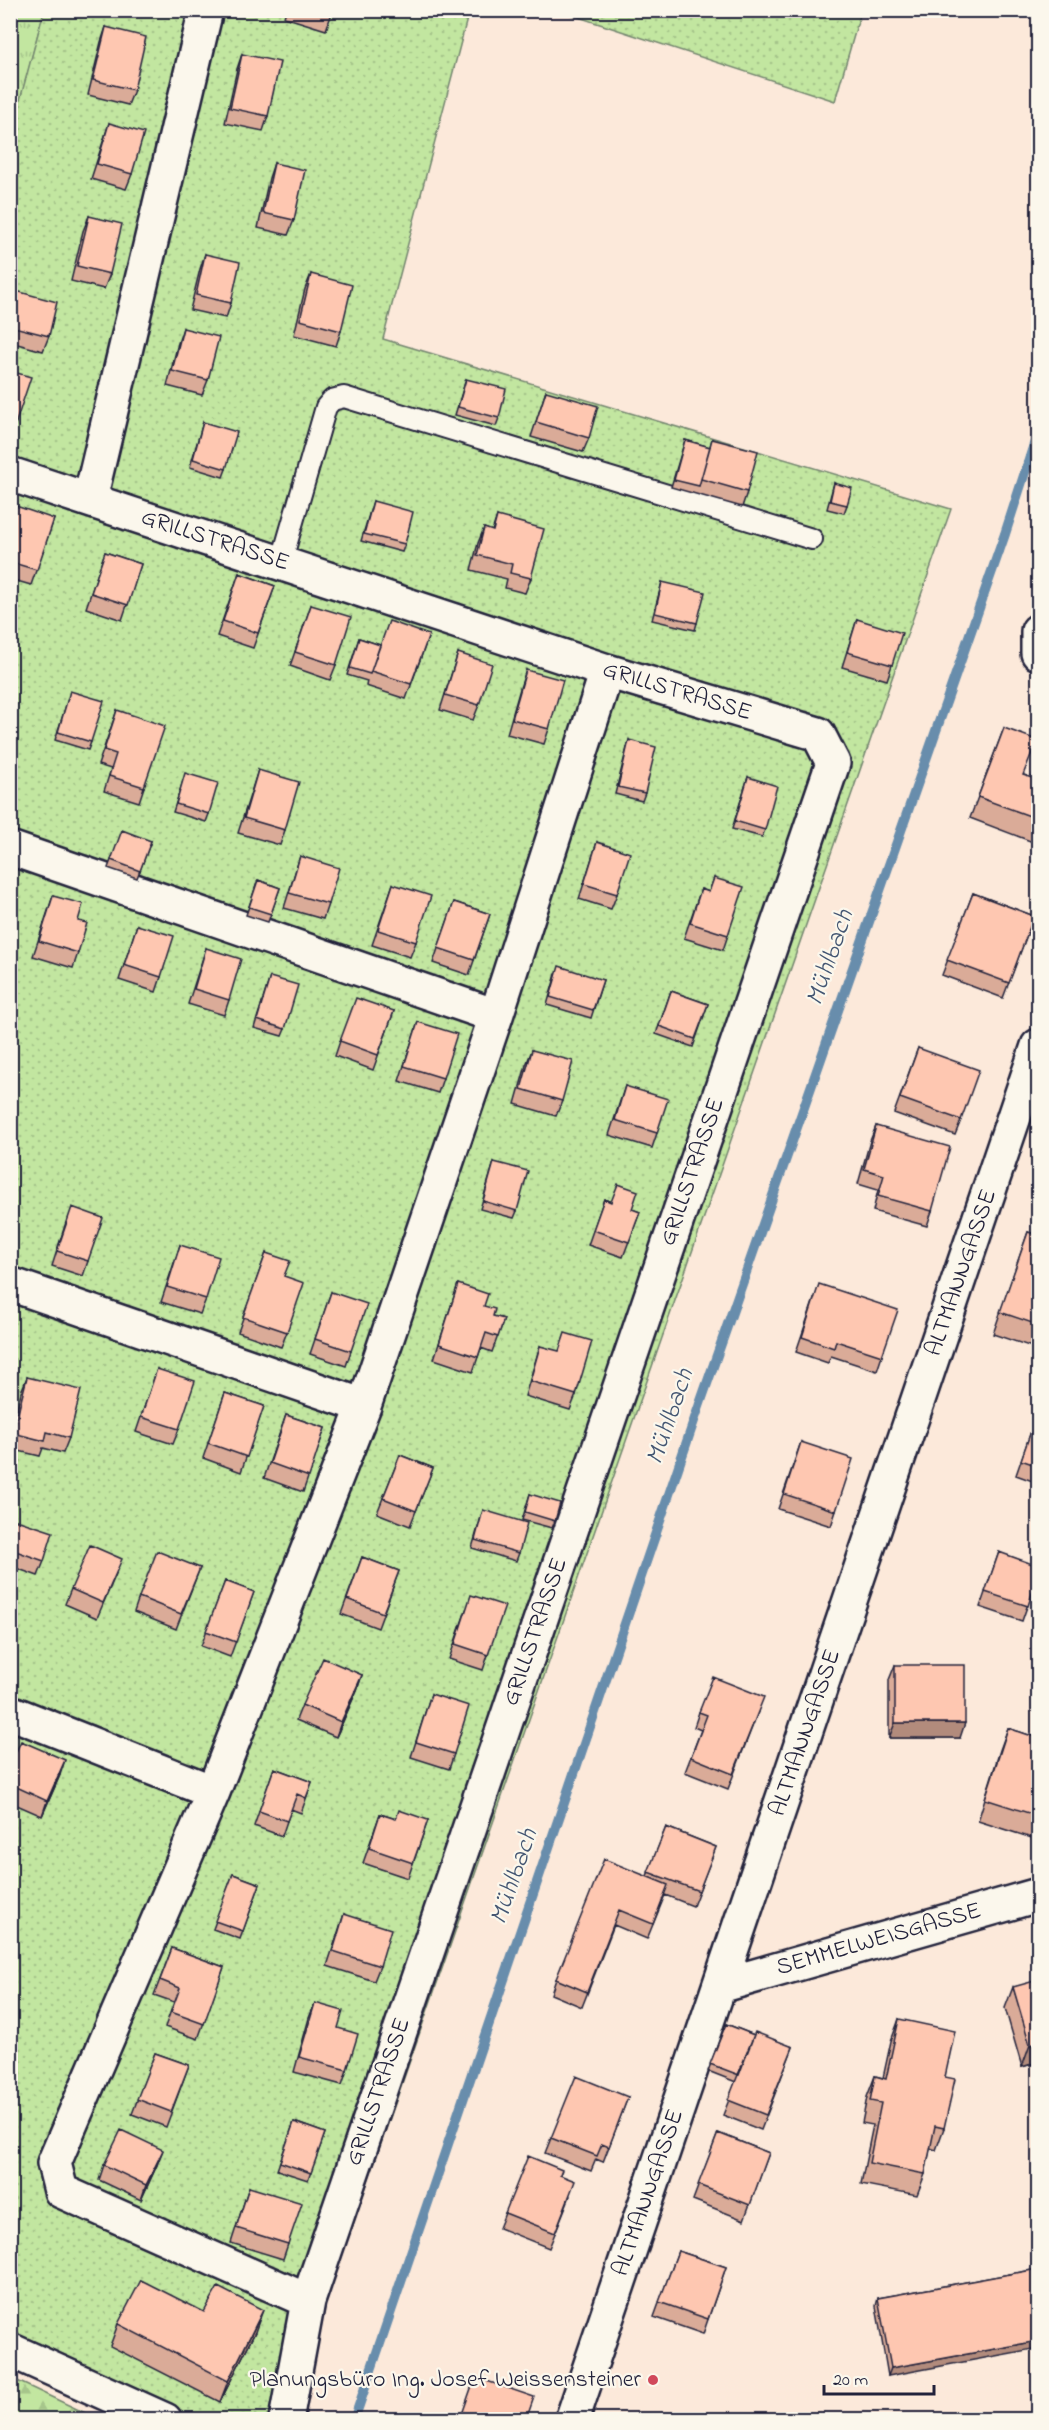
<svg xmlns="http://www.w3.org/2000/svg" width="1049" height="2430" font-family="'Indie Flower',sans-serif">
	<defs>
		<pattern id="grass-tufts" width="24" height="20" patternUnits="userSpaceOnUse" patternTransform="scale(1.5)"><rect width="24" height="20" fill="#c2e6a0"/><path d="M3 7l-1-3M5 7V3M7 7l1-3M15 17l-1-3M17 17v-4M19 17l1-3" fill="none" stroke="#a6c58b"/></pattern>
		<pattern id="forest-firs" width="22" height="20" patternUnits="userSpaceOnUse" patternTransform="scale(1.5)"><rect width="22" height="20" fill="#c2e6a0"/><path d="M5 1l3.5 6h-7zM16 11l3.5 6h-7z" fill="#a6c58b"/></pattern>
		<pattern id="garden-dots" width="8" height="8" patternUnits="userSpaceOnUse" patternTransform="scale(1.5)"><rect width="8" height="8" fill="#c2e6a0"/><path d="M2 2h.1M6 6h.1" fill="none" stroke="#a6c58b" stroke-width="1.8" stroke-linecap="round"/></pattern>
	</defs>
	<rect width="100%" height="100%" fill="#fce9da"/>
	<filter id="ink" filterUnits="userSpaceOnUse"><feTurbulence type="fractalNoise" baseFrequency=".0167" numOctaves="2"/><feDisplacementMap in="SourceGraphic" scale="12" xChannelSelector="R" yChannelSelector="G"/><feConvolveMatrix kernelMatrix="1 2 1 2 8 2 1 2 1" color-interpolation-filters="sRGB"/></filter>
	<g filter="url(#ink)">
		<path fill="url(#grass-tufts)" stroke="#72846e" stroke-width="1.5" d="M11 10 44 11 11 137 10 11Z"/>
		<path fill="url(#forest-firs)" stroke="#72846e" stroke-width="1.5" d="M11 2378 98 2419H11Z"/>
		<path fill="url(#garden-dots)" stroke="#72846e" stroke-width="1.5" d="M44 11H469L383 339 951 509 322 2313 301 2419H157L11 2343 10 137Z
			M560 11H861L835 101Z"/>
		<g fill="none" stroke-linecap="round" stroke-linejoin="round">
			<path stroke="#688dac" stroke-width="10" d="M354 2420 695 1418 1005 534 1038 432"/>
			<g stroke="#22223b" stroke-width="24">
				<path id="lane" d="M281 563 326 407 332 400 344 397 812 539"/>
			</g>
			<g stroke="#22223b" stroke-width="38">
				<path id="street" d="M10 474 607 671 818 734 833 763 308 2301 286 2420
					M90 499 206 10
					M1038 631V653
					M10 848 496 1016
					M10 1284 364 1406
					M10 1712 213 1792
					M720 1986 1038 1895
					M308 2301 61 2191 54 2163 213 1792 364 1406 496 1016 607 671
					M10 2350 165 2420
					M572 2420 1038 1046"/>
			</g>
			<use href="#lane" stroke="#fbf7ec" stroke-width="20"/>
			<use href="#street" stroke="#fbf7ec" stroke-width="33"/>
		</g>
		<path fill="#daab98" stroke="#22223b" stroke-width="1.5" d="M286 10H333L326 30 284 17Z
			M106 27 134 90 128 105 88 95 101 42Z
			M242 54 268 116 263 131 225 123 237 69Z
			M109 123 132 174 126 189 91 179Z
			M274 163 294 220 288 235 258 228 269 178Z
			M89 216 110 274 104 289 71 281 83 231Z
			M205 254 231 303 226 318 190 310 200 269Z
			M311 274 341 331 336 346 294 335 305 289Z
			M16 291 49 336 43 351 10 342V305Z
			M183 328 208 380 202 395 167 386 178 343Z
			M10 371 16 422 11 437H10Z
			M466 379 499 418 496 426 455 415Z
			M546 391 589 438 583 452 531 437Z
			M203 422 226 469 223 477 190 467Z
			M712 439 747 492 742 507 671 487 685 440 710 447Z
			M834 483 847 505 844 513 827 509Z
			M373 501 405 544 402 552 361 541Z
			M10 513 54 519 31 585 10 579Z
			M497 516 531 578 525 593 505 588 507 579 471 570 478 543 484 528 492 531Z
			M105 552 141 564 122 620 86 608Z
			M239 573 275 586 253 648 217 636Z
			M662 582 697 623 695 630 652 620Z
			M311 605 336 665 330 680 290 666Z
			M857 619 892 665 887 680 842 667Z
			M429 635 406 699 366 686 367 681 347 675 359 638 380 645Z
			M458 653 479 705 473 720 440 710Z
			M526 670 549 729 544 744 507 734 521 685Z
			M68 699 91 742 88 750 55 740Z
			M117 710 144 787 139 802 104 791 111 769 98 765Z
			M1004 728 1024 775 1032 778 1038 761V844L970 818Z
			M629 740 645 793 642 801 615 794Z
			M258 770 285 830 280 845 238 833Z
			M748 777 765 830 762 837 732 829Z
			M183 781 209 814 206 822 173 812Z
			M151 841 137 878 108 868 111 860Z
			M597 842 617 894 611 909 579 899Z
			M300 856 328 904 323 919 284 908Z
			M714 878 728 935 723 950 684 938 701 889 709 892Z
			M258 880 280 888 268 922 246 915Z
			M393 884 416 942 410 957 372 945Z
			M973 893 1034 916 1003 998 942 975Z
			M53 896 78 921V953L73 968 33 956Z
			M454 902 490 914 469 975 433 963Z
			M137 925 161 977 156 992 119 980Z
			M206 948 229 1000 224 1015 188 1004Z
			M556 974 603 980 591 1018 547 1005Z
			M270 977 285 1029 282 1036 254 1028Z
			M671 991 708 1004 693 1047 656 1034Z
			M394 1011 373 1070 335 1056 340 1041Z
			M418 1022 443 1078 438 1093 399 1081Z
			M918 1048 961 1120 955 1135 894 1113Z
			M532 1050 562 1101 556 1116 515 1104 526 1065Z
			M625 1086 657 1133 652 1148 609 1135Z
			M876 1126 932 1211 927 1226 873 1211 878 1190 858 1184 870 1141Z
			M494 1162 517 1211 514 1218 480 1209Z
			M1038 1193V1204L1035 1203Z
			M604 1199 640 1212 623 1257 588 1245Z
			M66 1222 88 1261 83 1276 52 1266Z
			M1028 1232 1038 1235V1349L993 1334Z
			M180 1245 206 1299 200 1314 161 1302Z
			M266 1253 284 1276 287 1332 281 1347 238 1332Z
			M458 1284 484 1306 493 1316 504 1319 492 1352 481 1348 473 1372 434 1359Z
			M331 1292 351 1351 346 1366 310 1354Z
			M814 1299 882 1356 877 1371 831 1356 828 1363 796 1352Z
			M540 1346 576 1395 570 1410 525 1396Z
			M157 1369 179 1429 173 1444 136 1432Z
			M27 1377 69 1438 63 1453 43 1448 40 1456 10 1449V1436L21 1392Z
			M225 1393 264 1406 241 1472 203 1458Z
			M1037 1414H1038V1483L1016 1475Z
			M286 1415 325 1428 303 1492 264 1478Z
			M801 1442 836 1511 831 1526 778 1509Z
			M400 1455 433 1468 410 1526 377 1513Z
			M530 1494 555 1521 552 1528 522 1520Z
			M483 1510 519 1553 516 1561 472 1548Z
			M10 1518 44 1561 38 1576 10 1566Z
			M999 1552 1038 1575 1022 1621 980 1607Z
			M362 1557 399 1571 378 1628 341 1614Z
			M200 1568 176 1629 134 1612 139 1597Z
			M116 1574 97 1618 65 1604 71 1589Z
			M225 1581 254 1592 230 1657 201 1646Z
			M466 1610 488 1655 483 1670 449 1659Z
			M895 1665 960 1738H889V1680Z
			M362 1675 357 1690 336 1737 296 1720 302 1705Z
			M431 1694 454 1754 449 1769 411 1757Z
			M699 1712H758L728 1789 685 1772 701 1730 694 1727Z
			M1008 1728 1038 1738V1840L978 1821 1000 1750Z
			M10 1765 60 1775 42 1816 10 1802Z
			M274 1768 312 1782 301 1813 291 1809 282 1836 254 1826Z
			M380 1814 396 1819 428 1820 408 1878 363 1863Z
			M666 1827 716 1847 693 1906 665 1895 647 1939 614 1925 582 2007 551 1994 556 1979 647 1876Z
			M233 1874 260 1884 240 1939 213 1929Z
			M344 1914 380 1966 374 1981 327 1966Z
			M172 1948 224 1967 198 2039 165 2027 174 2002 154 1995Z
			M1013 1987 1038 2062 1022 2067 1005 2008Z
			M315 2003 338 2028 347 2070 342 2085 294 2072 309 2018Z
			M899 2019 945 2077 944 2128 936 2150 930 2148 925 2174 917 2195 861 2184 873 2125 862 2123 867 2097 875 2076 883 2078 891 2041Z
			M726 2024 754 2035 793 2047 761 2130 723 2115 736 2082 708 2071Z
			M155 2053 189 2065 166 2127 132 2114Z
			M628 2097 603 2162 596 2159 591 2171 545 2153 551 2138Z
			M294 2122 325 2133 308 2180 277 2170Z
			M718 2133 769 2153 744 2220 693 2200Z
			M104 2165H157L141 2200 99 2180Z
			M560 2175 570 2196 549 2248 499 2228 505 2213Z
			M249 2187 288 2244 283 2259 231 2243Z
			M678 2251 726 2267 703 2334 654 2317Z
			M1038 2269 888 2376 876 2306 878 2298Z
			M204 2312 255 2332 220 2402 110 2346 118 2324Z"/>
		<path fill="#b28b7c" stroke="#22223b" stroke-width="1.5" d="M362 1675 357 1690 336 1737 341 1722Z
			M895 1723H965L960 1738H889Z
			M65 1760 60 1775 42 1816 47 1801Z
			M1038 2043V2062L1022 2067 1030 2045Z
			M163 2150 157 2165 141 2200 146 2185Z
			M263 2310 255 2332 220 2402 228 2381Z
			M1038 2341V2348L888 2376 891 2368Z"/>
		<path fill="#fec7b1" stroke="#22223b" stroke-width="1.5" d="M315 10H333L332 15Z
			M106 27 146 37 134 90 93 80Z
			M242 54 280 62 268 116 230 108Z
			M109 123 144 133 132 174 97 164Z
			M274 163 305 170 294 220 263 213Z
			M89 216 122 224 110 274 77 266Z
			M205 254 240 262 231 303 196 295Z
			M311 274 352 285 341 331 300 320Z
			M16 291 57 302 49 336 10 326V310Z
			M183 328 219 337 208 380 172 371Z
			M10 371 31 377 16 422 10 421Z
			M466 379 506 389 499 418 458 407Z
			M546 391 598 406 589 438 536 422Z
			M203 422 237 432 226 469 193 459Z
			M712 439 758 451 747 492 701 479Z
			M685 440 710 447 699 486 674 480Z
			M834 483 852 488 847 505 830 501Z
			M373 501 413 512 405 544 364 534Z
			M13 505 54 519 37 570 10 562V513Z
			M497 516 544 529 531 578 510 573 512 564 477 555 484 528 493 531Z
			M105 552 141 564 128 605 91 593Z
			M239 573 275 586 258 633 223 621Z
			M662 582 705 592 697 623 655 613Z
			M311 605 351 617 336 665 295 652Z
			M857 619 902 633 892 665 847 652Z
			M389 621 429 635 411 684 371 671Z
			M359 638 380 645 370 674 350 668Z
			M458 653 492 664 479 705 445 695Z
			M526 670 563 680 549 729 512 719Z
			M70 691 104 701 91 742 58 732Z
			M117 710 165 726 144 787 109 776 116 754 104 750Z
			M1004 728 1037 740 1023 775 1032 778 1038 761V819L978 797Z
			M629 740 656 747 645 793 618 787Z
			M258 770 299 782 285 830 244 818Z
			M185 773 218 783 209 814 176 804Z
			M748 777 777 786 765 830 735 821Z
			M122 830 151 841 140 871 111 860Z
			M597 842 630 853 617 894 584 884Z
			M300 856 339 868 328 904 289 893Z
			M714 878 744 887 728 935 690 923 701 889 709 892Z
			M258 880 280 888 271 914 249 907Z
			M393 884 431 896 416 942 378 930Z
			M973 893 1034 916 1009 983 947 960Z
			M53 896 83 904 78 921 87 923 78 953 39 941Z
			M454 902 490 914 474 960 438 948Z
			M137 925 174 936 161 977 124 965Z
			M206 948 241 959 229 1000 194 989Z
			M559 966 603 980 593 1010 550 997Z
			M270 977 298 985 285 1029 257 1020Z
			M671 991 708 1004 695 1039 659 1026Z
			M356 998 394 1011 378 1055 340 1041Z
			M418 1022 457 1034 443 1078 404 1066Z
			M918 1048 979 1070 961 1120 900 1098Z
			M532 1050 573 1061 562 1101 521 1089Z
			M625 1086 668 1099 657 1133 615 1120Z
			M876 1126 950 1147 932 1211 878 1196 884 1175 864 1169Z
			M494 1162 528 1171 517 1211 483 1201Z
			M618 1184 638 1191 632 1209 640 1212 629 1242 593 1230 604 1199 611 1202Z
			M72 1207 103 1218 88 1261 57 1251Z
			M1028 1232 1038 1235V1325L1000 1312Z
			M180 1245 219 1257 206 1299 167 1287Z
			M266 1253 290 1261 284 1276 304 1283 287 1332 243 1317Z
			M458 1284 488 1294 484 1306 495 1309 493 1316 504 1319 498 1337 486 1333 478 1357 439 1344Z
			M819 1284 898 1310 882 1356 836 1341 834 1348 802 1337Z
			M331 1292 367 1304 351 1351 315 1339Z
			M565 1333 592 1341 576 1395 530 1381 540 1346 559 1351Z
			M157 1369 195 1381 179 1429 141 1417Z
			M27 1377 81 1390 69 1438 47 1432 45 1441 13 1433Z
			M225 1393 264 1406 247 1457 208 1443Z
			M1037 1414H1038V1466L1021 1460Z
			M286 1415 325 1428 309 1477 270 1463Z
			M801 1442 853 1459 836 1511 784 1494Z
			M400 1455 433 1468 416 1511 383 1498Z
			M530 1494 560 1503 555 1521 525 1512Z
			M483 1510 527 1523 519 1553 475 1540Z
			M10 1518 53 1532 44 1561 10 1549Z
			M90 1545 122 1559 103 1603 71 1589Z
			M157 1551 200 1568 181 1614 139 1597Z
			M999 1552 1038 1566V1575L1028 1606 985 1592Z
			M362 1557 399 1571 383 1613 347 1599Z
			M225 1581 254 1592 236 1642 206 1631Z
			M471 1595 505 1606 488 1655 455 1644Z
			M323 1658 362 1675 341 1722 302 1705Z
			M895 1665H965V1723H895Z
			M713 1677 764 1697 733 1774 691 1757 707 1715 699 1712Z
			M431 1694 469 1706 454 1754 416 1742Z
			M1008 1728 1038 1738V1816L985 1799Z
			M21 1741 65 1760 47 1801 10 1784V1765Z
			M274 1768 312 1782 306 1798 297 1794 287 1821 259 1811Z
			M399 1810 428 1820 413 1863 369 1848 380 1814 396 1819Z
			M666 1827 716 1847 699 1891 648 1872Z
			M604 1859 668 1885 653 1924 619 1910 587 1992 556 1979Z
			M233 1874 260 1884 243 1931 215 1921Z
			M344 1914 391 1929 380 1966 333 1951Z
			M172 1948 224 1967 204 2024 171 2012 180 1988 160 1980Z
			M1038 1980V2043L1030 2045 1013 1987Z
			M315 2003 343 2011 338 2028 358 2034 347 2070 299 2057Z
			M899 2019 955 2031 945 2077 955 2079 944 2128 935 2126 925 2174 869 2163 881 2103 870 2101 875 2076 886 2079Z
			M726 2024 754 2035 739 2075 710 2064Z
			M755 2032 793 2047 766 2115 728 2100Z
			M155 2053 189 2065 171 2112 137 2099Z
			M576 2076 628 2097 609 2147 602 2144 597 2156 551 2138Z
			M294 2122 325 2133 311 2173 280 2162Z
			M121 2130 163 2150 146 2185 104 2165Z
			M718 2133 769 2153 750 2205 698 2185Z
			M528 2156 562 2170 560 2175 575 2181 555 2233 505 2213Z
			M249 2187 302 2203 288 2244 236 2228Z
			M678 2251 726 2267 708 2319 659 2302Z
			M1038 2269V2341L891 2368 878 2298Z
			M141 2280 204 2312 218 2287 263 2310 228 2381 118 2324Z
			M475 2377 534 2397 526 2420H460Z"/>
	</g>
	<circle fill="#d1495b" stroke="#fbf7ec" stroke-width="2" cx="653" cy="2380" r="6"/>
	<g text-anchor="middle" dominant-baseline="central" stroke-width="4.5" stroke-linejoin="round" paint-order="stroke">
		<g font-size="24" fill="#22223b" stroke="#fbf7ec">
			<text transform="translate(215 541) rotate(18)">GRILLSTRASSE</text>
			<text transform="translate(677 692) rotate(17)">GRILLSTRASSE</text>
			<text transform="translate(693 1172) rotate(-71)">GRILLSTRASSE</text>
			<text transform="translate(962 1273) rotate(-71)">ALTMANNGASSE</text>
			<text transform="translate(536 1632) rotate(-71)">GRILLSTRASSE</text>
			<text transform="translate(806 1733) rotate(-71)">ALTMANNGASSE</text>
			<text transform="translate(879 1940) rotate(-16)">SEMMELWEISGASSE</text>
			<text transform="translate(379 2092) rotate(-71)">GRILLSTRASSE</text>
			<text transform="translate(649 2193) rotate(-71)">ALTMANNGASSE</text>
		</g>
		<g font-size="24" fill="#22223b" stroke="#fbf7ec" text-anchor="end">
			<text x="641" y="2380">Planungsbüro Ing. Josef Weissensteiner</text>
		</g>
		<g font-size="26" font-style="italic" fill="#455773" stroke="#fbf7ec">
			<text transform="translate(831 958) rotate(-71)">Mühlbach</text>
			<text transform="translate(671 1417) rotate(-71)">Mühlbach</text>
			<text transform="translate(515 1877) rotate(-71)">Mühlbach</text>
		</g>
	</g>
	<rect width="1049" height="2430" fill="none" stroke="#fbf7ec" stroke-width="36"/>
	<rect x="18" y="18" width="1013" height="2394" fill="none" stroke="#22223b" stroke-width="2" filter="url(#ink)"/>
	<path d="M824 2385v9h110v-9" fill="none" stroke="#22223b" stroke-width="3"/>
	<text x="833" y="2385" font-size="18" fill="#22223b" stroke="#fbf7ec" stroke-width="4.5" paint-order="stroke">20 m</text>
</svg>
